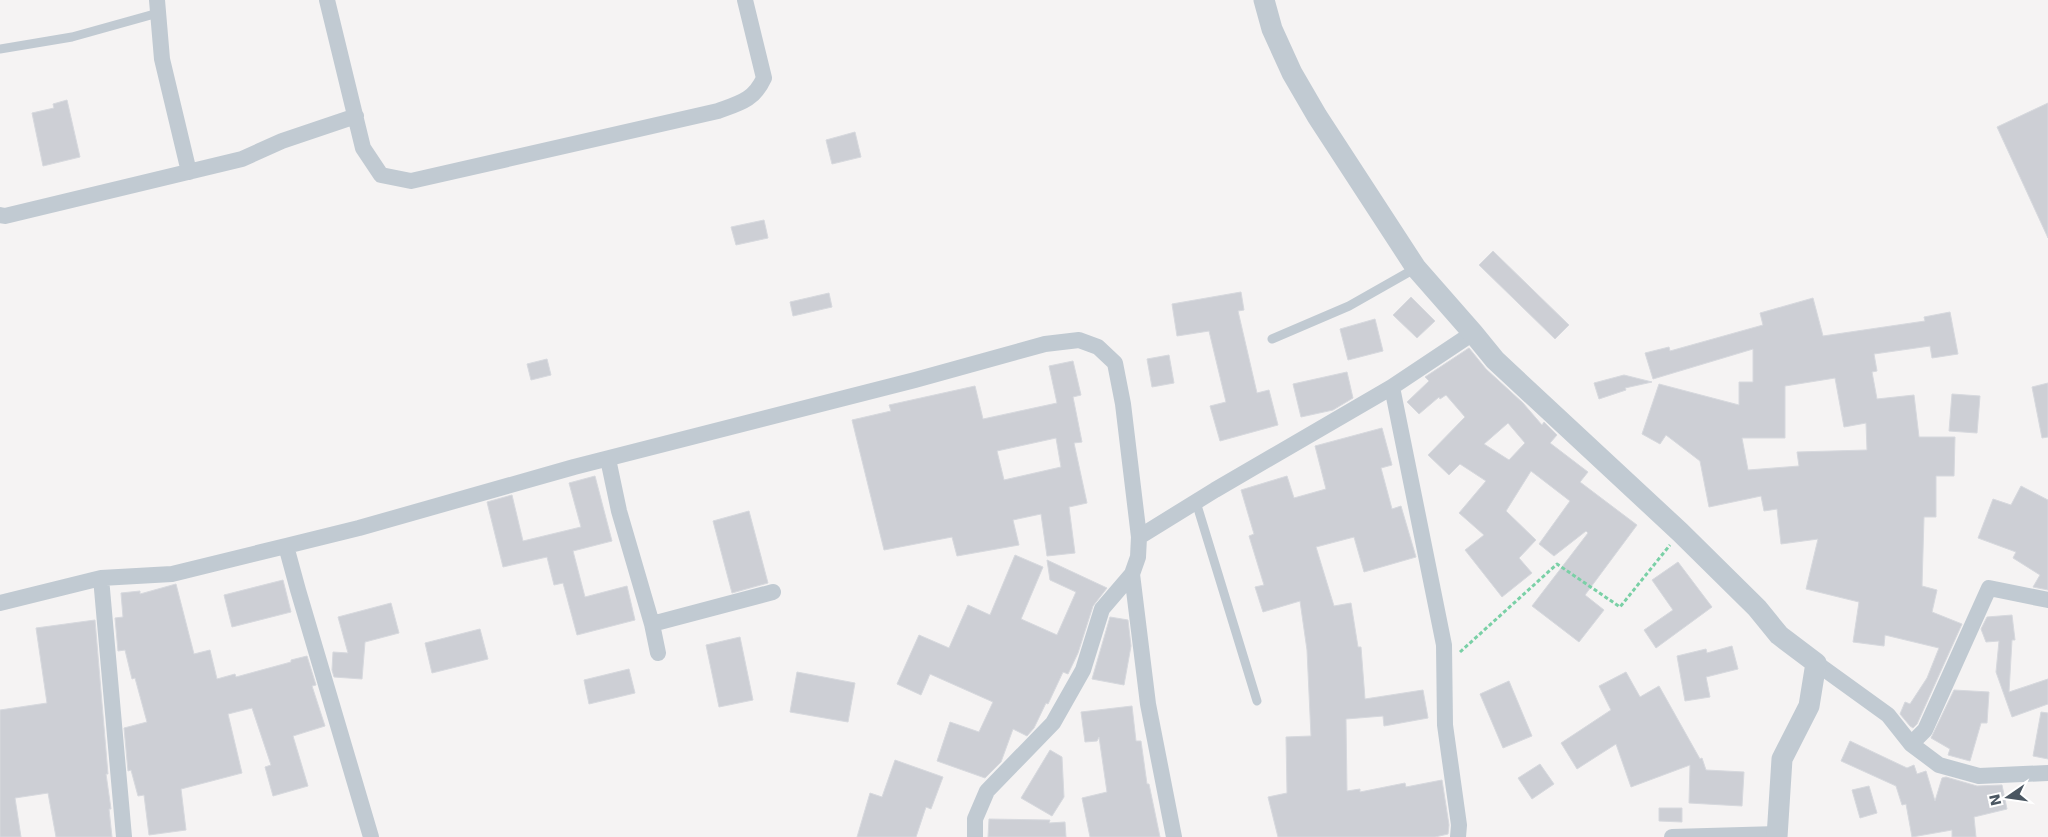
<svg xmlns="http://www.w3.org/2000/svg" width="2048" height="837" font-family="'DejaVu Sans',sans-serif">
	<rect width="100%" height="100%" fill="#f5f3f3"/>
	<path fill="#cdcfd5" stroke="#d7d9de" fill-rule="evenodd" d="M67 100 80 157 43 166 32 113 54 108 53 104Z
		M2048 103V238L1997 127Z
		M855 132 861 157 832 164 826 140Z
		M764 220 768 238 736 245 731 227Z
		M1493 251 1569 325 1555 339 1479 265Z
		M1241 292 1244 310 1238 311 1257 393 1269 390 1278 425 1220 441 1210 406 1226 402 1209 331 1177 336 1172 304Z
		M829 293 832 307 793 316 790 302Z
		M1411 297 1435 321 1417 338 1393 315Z
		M1813 298 1823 336 1925 321 1924 317 1950 312 1958 354 1932 358 1930 346 1874 354 1877 371 1872 372 1877 399 1914 395 1919 437H1955L1954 476H1936V517H1924L1922 586 1937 590 1932 612 1962 624 1917 724 1913 728 1910 726 1900 714 1905 702 1910 704 1927 678 1939 648 1885 635 1884 646 1853 642 1859 602 1806 589 1818 539 1781 544 1777 509 1764 511 1761 496 1709 507 1700 461 1666 435 1660 444 1642 434 1659 384 1739 405V382H1753V349L1653 379 1645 353 1669 347 1670 351 1763 325 1760 313ZM1835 378 1844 427 1866 423 1867 450 1797 452 1799 466 1748 470 1742 438H1785V386Z
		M1375 319 1383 351 1348 360 1340 329Z
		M1469 348 1486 369 1523 403 1542 425 1544 422 1557 435 1550 443 1588 472 1580 482 1637 525 1585 595 1604 610 1579 642 1532 606 1588 533 1586 531 1554 556 1539 544 1570 501 1531 471 1506 511 1536 540 1519 558 1532 573 1502 597 1465 550 1484 535 1459 513 1486 481 1460 464 1449 475 1428 455 1465 417 1446 395 1440 399 1439 397 1419 414 1407 402 1429 381 1425 377ZM1508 423 1525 443 1509 460 1484 444Z
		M1169 355 1174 383 1152 387 1147 359Z
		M547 359 551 375 531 380 527 364Z
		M1073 361 1081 395 1073 397 1082 442 1074 443 1087 503 1069 507 1075 553 1047 556 1041 514 1013 520 1019 545 957 556 952 537 884 550 852 420 891 411 889 405 975 386 983 419 1057 403 1049 366ZM1056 438 1061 467 1004 480 997 451Z
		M1347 372 1353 398 1333 410 1301 417 1293 384Z
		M1624 375 1652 382 1625 388 1626 390 1599 399 1594 383Z
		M2048 383V437L2042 438 2032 387Z
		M1952 394 1980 396 1977 433 1949 431Z
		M1382 428 1392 465 1381 468 1392 509 1401 506 1416 557 1364 572 1354 537 1316 547 1334 606 1351 603 1358 647H1361L1365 699 1423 690 1428 718 1384 726 1383 716 1346 719 1347 791 1360 789V792L1405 783 1406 787 1442 780 1449 825 1448 834 1435 837H1278L1268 797 1287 793 1286 737 1311 736 1307 650 1300 601 1263 612 1255 587 1264 585 1249 536 1254 534 1241 490 1287 476 1294 498 1326 489 1315 446Z
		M595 476 612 541 573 551 585 597 627 586 635 620 577 635 563 583 554 585 547 557 503 567 487 502 512 495 523 541 581 527 569 483Z
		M2021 486 2048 500V590L2033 587 2040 575 2013 558 2016 552 1978 538 1993 499 2011 505Z
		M749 511 768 583 732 593 713 521Z
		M1015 555 1043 567 1021 619 1057 635 1076 592 1050 580 1047 560 1107 588 1093 606 1078 653 1068 674 1063 672 1048 704 1046 703 1034 728 1027 736 1013 729 1001 762 985 778 937 761 950 722 979 732 993 702 930 674 921 695 897 684 919 635 949 648 968 605 990 615Z
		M1678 562 1712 607 1656 648 1644 630 1673 610 1652 580Z
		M283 580 291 612 232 627 224 595Z
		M176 584 194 654 210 650 217 679 235 674 236 677 291 662V660L307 656 316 685 312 686 325 726 293 736 308 786 273 796 265 767 271 765 252 708 228 714 242 773 181 789 186 830 149 835 144 795 138 796 131 770 128 771 124 728 147 722 135 678 132 679 125 650 118 651 115 618 123 617 121 593 140 591V594Z
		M391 603 399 633 365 642 362 679 334 677 332 670 333 652 348 653 338 617Z
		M2012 615 2015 640H2012L2009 692 2048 679V704L2012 717 1996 672 1999 641 1986 642 1981 629 1987 617Z
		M1110 617 1128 620 1131 646 1124 685 1092 679Z
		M95 620 108 774H106L111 809H109L112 837H56L48 793 15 798 21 837H0V710L47 703 36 628Z
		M480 629 488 659 432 673 425 643Z
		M740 637 753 700 719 707 706 645Z
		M1732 646 1738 669 1706 677 1710 697 1685 701 1677 656 1706 649 1707 653Z
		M629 669 635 693 589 704 584 680Z
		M797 672 855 683 848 722 790 712Z
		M1626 672 1640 697 1659 686 1700 759 1702 758 1706 770 1744 772 1742 806 1689 803 1690 765 1631 787 1616 744 1577 769 1561 743 1611 710 1599 686Z
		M1509 681 1532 736 1503 748 1480 694Z
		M1954 690 1989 692 1987 723H1981L1970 761 1948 755 1950 749 1931 738Z
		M1132 706 1136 741H1141L1147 784H1149L1160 837H1090L1082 798 1107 792 1099 737 1097 741 1085 742 1081 712Z
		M2041 712 2048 713V759L2033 756Z
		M1850 741 1907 768 1914 765 1917 774 1926 771 1935 801 1942 778 1946 777 1977 786 2002 785 2007 809 1974 817 1976 837H1952V830L1912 837 1906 804 1902 805 1896 786 1841 761Z
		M1050 750 1062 757 1064 797 1052 816 1021 798Z
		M895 760 943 777 931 809 926 807 916 837H857L870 793 882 797Z
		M1540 764 1554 784 1532 799 1518 778Z
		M1869 786 1877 813 1860 818 1852 790Z
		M1659 808H1682V822L1659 821Z
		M989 819 1050 820 1049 823 1065 822 1066 837H988Z"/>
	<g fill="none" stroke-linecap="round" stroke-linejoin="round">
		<path stroke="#7ad0a6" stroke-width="3" stroke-dasharray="4 2.5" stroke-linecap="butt" d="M1460 652 1557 564 1620 607 1670 545"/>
		<path stroke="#c1cad2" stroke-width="9" d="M0 49 72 37 158 13
			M1272 339 1349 306 1416 268
			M1196 502 1257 701"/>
		<path stroke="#c1cad2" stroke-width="16" d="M157 0 162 59 189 172
			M327 0 363 148 381 175 411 181 718 111C740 103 754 100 764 78L745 0
			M0 215 5 216 242 159 282 141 356 116
			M608 459 619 511 652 624 658 653
			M286 546 298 590 371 837
			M101 578 124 837
			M0 603 101 578 172 574 286 546 359 528 574 467 915 380 1045 344 1079 340 1098 347 1115 363 1123 404 1139 537
			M652 624 773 592
			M1816 663 1888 715 1911 744 1939 765 1979 776 2048 773
			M1911 744 1925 730 1989 588 2048 600
			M975 837V819L987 791 1053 723 1083 670 1102 609 1132 574
			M1174 837 1148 704 1132 574 1138 557 1139 537 1215 490 1392 387
			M1458 837 1459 825 1445 725 1444 645 1392 387 1473 333
			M1672 837 1778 834"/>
		<path stroke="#c1cad2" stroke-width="21" d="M1264 0 1272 29 1292 73 1317 116 1416 268 1473 333 1495 360 1680 532 1757 608 1779 635 1816 663 1809 706 1782 759 1777 837"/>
	</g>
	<g transform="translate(2008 797) rotate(257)" stroke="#ffffff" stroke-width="4" paint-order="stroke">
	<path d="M0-4L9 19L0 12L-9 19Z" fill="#4a5661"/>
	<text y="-8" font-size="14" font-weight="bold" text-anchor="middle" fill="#4a5661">N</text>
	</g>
</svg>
